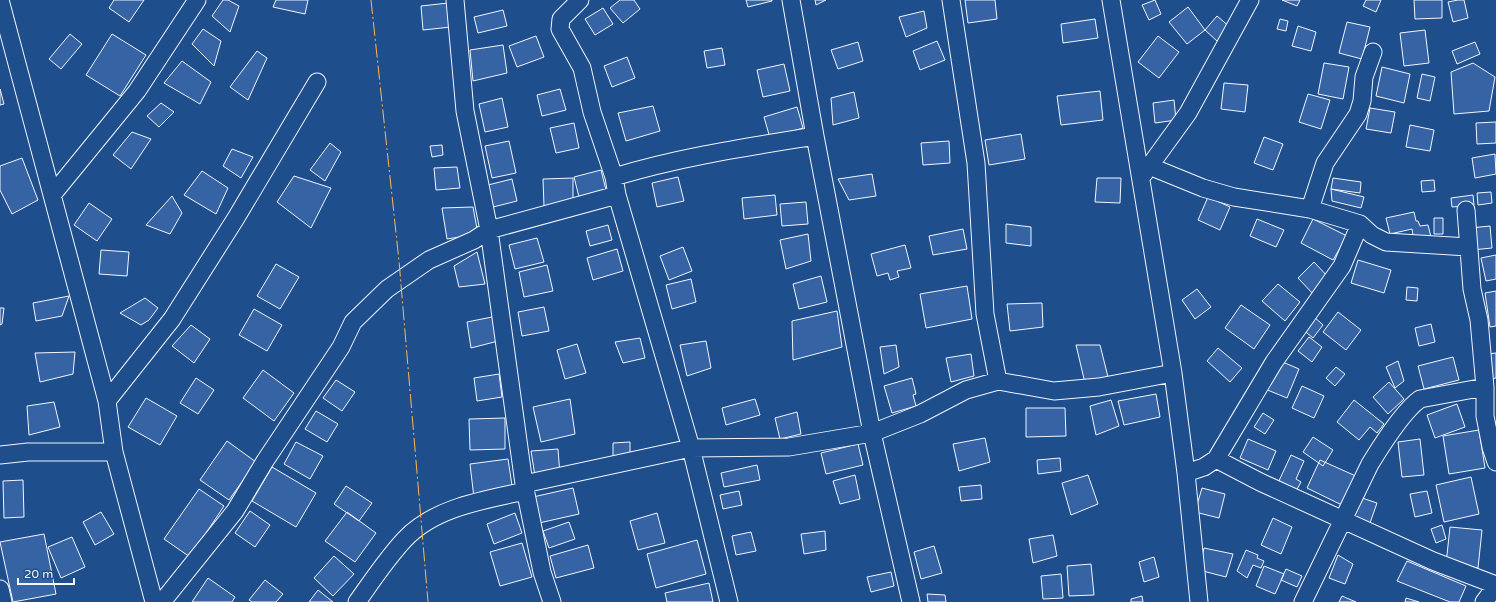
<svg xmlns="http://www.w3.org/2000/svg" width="1496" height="602" font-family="'Varela Round',sans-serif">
	<rect width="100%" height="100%" fill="#1f4e8c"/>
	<path fill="#3563a3" stroke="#f2f6ff" d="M114 0H144L129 22 109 8Z
		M223 0H228L239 6 230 32 212 16Z
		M276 0H308L305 14 273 7Z
		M620 0H634L640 9 623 23 610 8Z
		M746 0H772V1L748 7Z
		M815 0H826L816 5Z
		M965 0H995L997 19 968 23Z
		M1155 0 1161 14 1149 20 1142 5Z
		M1282 0H1300L1297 6Z
		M1366 0H1381L1376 12 1363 6Z
		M1414 0H1442V18L1415 19Z
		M1458 0H1464L1468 18 1453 22 1448 2Z
		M448 3 451 27 423 30 421 6Z
		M1188 7 1205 30 1187 44 1169 22Z
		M603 8 613 24 595 35 585 19Z
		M503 10 507 26 478 33 474 17Z
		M924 11 927 28 906 37 899 17Z
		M1217 16 1230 27 1217 41 1205 30Z
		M1095 19 1098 38 1063 43 1061 24Z
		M1280 19 1288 21 1286 31 1277 29Z
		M1347 22 1370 27 1362 59 1339 53Z
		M1298 26 1316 32 1311 51 1292 46Z
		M203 29 221 41 214 66 192 44Z
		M1425 30 1429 63 1404 66 1400 33Z
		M70 34 82 44 61 69 49 59Z
		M112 34 146 55 120 96 86 75Z
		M536 36 544 57 517 67 509 46Z
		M1158 36 1179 52 1159 78 1138 62Z
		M937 41 945 60 920 70 913 51Z
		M858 42 863 61 838 69 831 50Z
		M1475 42 1480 54 1457 64 1452 51Z
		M503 45 507 73 473 81 470 50Z
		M722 48 725 65 707 68 704 51Z
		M257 51 267 58 248 100 230 87Z
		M627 57 635 78 612 87 604 66Z
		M182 61 211 82 200 104 164 83Z
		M1324 63 1349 67 1343 99 1318 94Z
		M1473 63 1495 77 1489 111 1454 114 1451 72Z
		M784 64 790 91 763 97 757 70Z
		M1382 67 1410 74 1404 103 1376 96Z
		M1422 74 1435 77 1430 101 1417 98Z
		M1224 83 1248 85 1245 112 1221 109Z
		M0 89 4 104 0 105Z
		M560 89 566 110 542 116 537 95Z
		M1100 91 1103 120 1061 125 1057 96Z
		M854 92 859 118 833 125 831 98Z
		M1308 94 1330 100 1321 129 1299 122Z
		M502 98 508 127 485 132 479 104Z
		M1174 100 1176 120 1155 123 1153 103Z
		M161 103 174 112 159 127 147 116Z
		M653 106 660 131 626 141 618 113Z
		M797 107 803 128 770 138 764 117Z
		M1370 108 1395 112 1391 133 1366 129Z
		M1496 122V143L1477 144 1476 123Z
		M574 123 579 148 556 153 550 128Z
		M1410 125 1434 130 1430 151 1406 147Z
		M132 132 151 139 131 169 113 155Z
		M1021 134 1025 159 989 165 985 140Z
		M1264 137 1283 144 1273 170 1254 163Z
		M509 141 516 173 492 178 485 146Z
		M949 141 950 163 923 165 921 143Z
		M330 143 341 152 325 181 310 170Z
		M442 145 443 155 432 157 430 146Z
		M232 149 253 157 241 178 223 166Z
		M1495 154 1496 174 1475 178 1472 158Z
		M22 158 38 200 12 214 0 190V166Z
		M457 167 460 188 436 190 434 168Z
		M601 170 607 194 580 201 574 177Z
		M202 171 228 188 216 214 184 195Z
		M872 174 876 196 849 200 838 179Z
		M294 176 331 188 311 228 277 202Z
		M678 177 684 201 657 207 652 183Z
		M573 178V205L544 206 543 179Z
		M1097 178H1121L1120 203 1095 202Z
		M1333 178 1361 182 1360 193 1331 189Z
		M512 179 517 201 493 207 488 185Z
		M1434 180 1435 191 1422 192 1421 181Z
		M1331 189 1364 197 1361 208 1332 201Z
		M1491 192 1492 203 1478 205 1477 193Z
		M775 195 777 215 744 219 742 198Z
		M1473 195 1474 205 1452 207 1451 198Z
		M172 196 182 213 170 234 146 225Z
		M1208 197 1230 207 1220 230 1198 220Z
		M806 202 808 224 782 226 780 204Z
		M89 203 112 219 97 241 74 225Z
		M473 207 478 234 447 239 442 208Z
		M1414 212 1416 221H1418L1420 226 1428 225 1431 237 1414 241 1412 229 1390 234 1386 218Z
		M1434 218H1443V234H1434Z
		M1257 219 1284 230 1276 247 1250 236Z
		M1313 219 1347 236 1333 260 1301 243Z
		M1006 224 1031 227V246L1006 243Z
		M608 225 612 240 590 246 586 231Z
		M1490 226 1492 248 1472 250 1470 228Z
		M963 229 967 249 933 255 929 236Z
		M808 234 811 261 786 269 780 240Z
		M537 238 544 262 515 269 509 245Z
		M905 245 911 268 897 271 899 277 890 280 888 273 877 276 871 254Z
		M683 247 692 271 669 280 660 256Z
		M617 249 623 271 593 280 587 258Z
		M101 250 129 252 127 276 99 274Z
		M477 252 485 284 459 287 454 266Z
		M1496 255V279L1486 281 1481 258Z
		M1358 260 1391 270 1384 293 1351 283Z
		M1314 262 1330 279 1314 295 1298 278Z
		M276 264 299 277 280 309 257 296Z
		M547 265 553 291 524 297 519 272Z
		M821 276 827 302 799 309 793 284Z
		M691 279 696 302 672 309 666 285Z
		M1278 284 1300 302 1285 321 1262 301Z
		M967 286 972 319 926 328 920 294Z
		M1407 287 1418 288 1417 301 1406 300Z
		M1197 289 1211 307 1195 319 1182 300Z
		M1496 291V326L1490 327 1485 293Z
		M69 296 62 316 36 321 33 303Z
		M145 298 158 308 149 320 141 325 120 313Z
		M1042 303 1043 327 1010 331 1007 304Z
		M1241 305 1270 325 1254 349 1225 328Z
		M544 307 549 331 522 336 518 312Z
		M0 308H4L2 324 0 325Z
		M254 309 282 325 267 351 239 335Z
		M837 311 842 347 793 360 792 321Z
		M1338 312 1361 330 1346 350 1323 332Z
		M1312 315 1323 325 1313 338 1301 328Z
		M497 316 502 340 471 348 467 322Z
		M1431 324 1435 342 1419 346 1415 328Z
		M191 325 210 339 194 363 172 346Z
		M1309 337 1322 347 1312 362 1298 351Z
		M640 338 645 358 623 363 615 342Z
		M706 341 711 368 687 376 680 345Z
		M577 344 586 373 565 379 557 350Z
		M896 345 899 367 884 374 880 347Z
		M1076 345H1100L1108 377 1085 383Z
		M1218 348 1242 368 1230 382 1207 361Z
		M75 352 73 374 40 382 35 353Z
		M1496 353V378L1490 379 1487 354Z
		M971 354 974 376 951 382 946 358Z
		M1453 357 1459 380 1424 389 1418 366Z
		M1278 360 1299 369 1287 398 1265 389Z
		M1398 361 1404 381 1395 388 1386 367Z
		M1336 367 1345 374 1335 386 1326 378Z
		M263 370 294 393 274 421 243 398Z
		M499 374 502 397 477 401 474 378Z
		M196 378 214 390 198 414 180 403Z
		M912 378 916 394 913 395 916 406 892 413 884 386Z
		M336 380 355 392 342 411 323 398Z
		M1389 382 1404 399 1388 414 1373 397Z
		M1302 386 1324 396 1314 418 1292 408Z
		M1156 394 1160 417 1124 425 1118 401Z
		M146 398 177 416 160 445 128 427Z
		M570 399 575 434 541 442 533 407Z
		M755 399 760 415 726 425 722 408Z
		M1111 400 1119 426 1096 435 1090 406Z
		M1354 400 1384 424 1377 433 1370 427 1359 440 1337 422Z
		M54 402 60 427 29 435 27 406Z
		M1457 404 1465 427 1435 438 1427 415Z
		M1026 408H1065L1066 436 1026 437Z
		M316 411 338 424 327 442 305 429Z
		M797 412 801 434 780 439 775 418Z
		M1263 413 1274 420 1265 434 1254 427Z
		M505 418V449L470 450 469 419Z
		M1479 430 1485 468 1449 474 1443 436Z
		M1313 437 1333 450 1323 466 1303 452Z
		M985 438 990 462 959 471 953 444Z
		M1248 439 1276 451 1268 470 1240 458Z
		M1420 439 1424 475 1402 477 1398 442Z
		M227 441 256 462 229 500 200 480Z
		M296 442 323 456 310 479 284 464Z
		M630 442V457L613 458V443Z
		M858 444 863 465 826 474 821 453Z
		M558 449 560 475 535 476 531 451Z
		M1291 455 1304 461 1296 479 1301 482 1294 495 1277 485Z
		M1060 458 1061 471 1038 474 1037 460Z
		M508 459 513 492 474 498 470 464Z
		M1320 460 1358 477 1344 506 1307 488Z
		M757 465 760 480 724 487 721 473Z
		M272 467 316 493 296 527 252 501Z
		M855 475 860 499 840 504 833 481Z
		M1088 475 1098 504 1071 515 1062 483Z
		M1471 477 1479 514 1444 522 1436 485Z
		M23 480 24 517 4 518 3 481Z
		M981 485 982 499 961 501 959 487Z
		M346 486 372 503 359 521 334 504Z
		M573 488 579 514 539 523 533 497Z
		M1202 488 1225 494 1219 518 1195 512Z
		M199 489 224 506 190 557 164 539Z
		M739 491 742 505 723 509 720 495Z
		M1427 491 1432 513 1415 517 1410 494Z
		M1359 497 1377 503 1370 523 1352 517Z
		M250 511 270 525 255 547 235 533Z
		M101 512 114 534 95 545 83 522Z
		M347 512 376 533 355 562 325 541Z
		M515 513 522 533 494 544 487 524Z
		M657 513 665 543 638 550 630 521Z
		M1273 518 1292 527 1281 554 1261 545Z
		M569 522 575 539 549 548 543 531Z
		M1442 525 1446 539 1436 543 1431 529Z
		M1450 527 1482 530 1478 568 1446 564Z
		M825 531 826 550 804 554 801 534Z
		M751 532 756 551 736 555 732 536Z
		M44 534 56 594 13 602 0 542Z
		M1053 535 1057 556 1033 563 1029 539Z
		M72 537 85 567 61 578 48 547Z
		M697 540 706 574 656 588 647 554Z
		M522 543 532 577 500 586 490 552Z
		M588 545 594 568 556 578 550 556Z
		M934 546 942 573 921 579 914 552Z
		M1204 548 1233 554 1226 577 1199 570Z
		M1246 550 1258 555 1257 558 1264 561 1261 568 1253 565 1247 578 1237 571Z
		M1338 555 1353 564 1345 584 1329 578Z
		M334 556 354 574 333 596 314 578Z
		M1154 557 1159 577 1144 582 1139 562Z
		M1407 561 1466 586 1459 602H1450L1397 581Z
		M1091 564 1094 595 1069 596 1067 566Z
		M1264 566 1284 574 1275 594 1256 586Z
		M1286 569 1302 576 1297 587 1281 580Z
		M891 572 894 586 871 592 867 577Z
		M1061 574 1063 598 1043 599 1041 576Z
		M208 578 235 597 232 602H192Z
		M265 580 283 594 276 602H252L249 600Z
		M709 583 713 602H667L665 593Z
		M318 590 333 602H309Z
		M927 594 945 595 946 602H928Z
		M1142 596 1143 602H1131V599Z
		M1342 596 1356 602H1339Z
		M1406 598 1419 602H1405Z"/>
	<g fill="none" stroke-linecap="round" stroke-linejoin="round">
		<g stroke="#f2f6ff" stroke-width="19">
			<path id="street" d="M0 0 107 401 114 452 154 602
				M455 0 465 111 489 230 524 484 542 572 552 602
				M791 0 815 136 872 433 911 602
				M951 0 976 163 985 314 998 381 1054 391 1099 387 1173 373
				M1111 0 1173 373 1186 473 1199 602
				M1149 166 1203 188 1234 197 1310 209 1360 224 1372 235 1386 242 1468 247
				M1143 175 1188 113 1250 0
				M614 177C679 157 747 147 815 136
				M53 194 137 91 197 0
				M617 195 691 448 729 602
				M1310 209 1325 163 1358 114 1362 101 1364 77 1373 52
				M1466 210 1472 289 1479 320 1485 387V416L1491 447 1496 462
				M107 401 172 319 236 218 317 82
				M0 455 28 452H114
				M1216 459 1260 482 1433 561 1496 585
				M1186 473 1204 467 1216 459 1274 362 1342 266 1360 224
				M524 484 691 448 789 447 872 433 920 414 966 390 998 381
				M0 589 3 602
				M162 602 235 511 265 461 341 347 353 322 387 289 429 260 474 240 489 230 617 195 614 177 592 112 582 68 560 29 561 19 580 0
				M357 602C372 581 387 558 405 539 435 507 485 500 525 491
				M1303 602 1370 464C1381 446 1403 411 1420 399L1485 387
				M1484 602 1496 586"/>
		</g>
		<use href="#street" stroke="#1f4e8c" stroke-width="17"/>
		<path stroke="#ffb74d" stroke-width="1" stroke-dasharray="14 3 2 3" stroke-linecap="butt" d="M371 0 399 261 428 602"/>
	</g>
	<path d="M18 578v6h56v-6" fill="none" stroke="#f2f6ff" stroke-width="2"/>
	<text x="24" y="578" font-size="12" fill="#f2f6ff" stroke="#1f4e8c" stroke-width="3" paint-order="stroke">20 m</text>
</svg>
